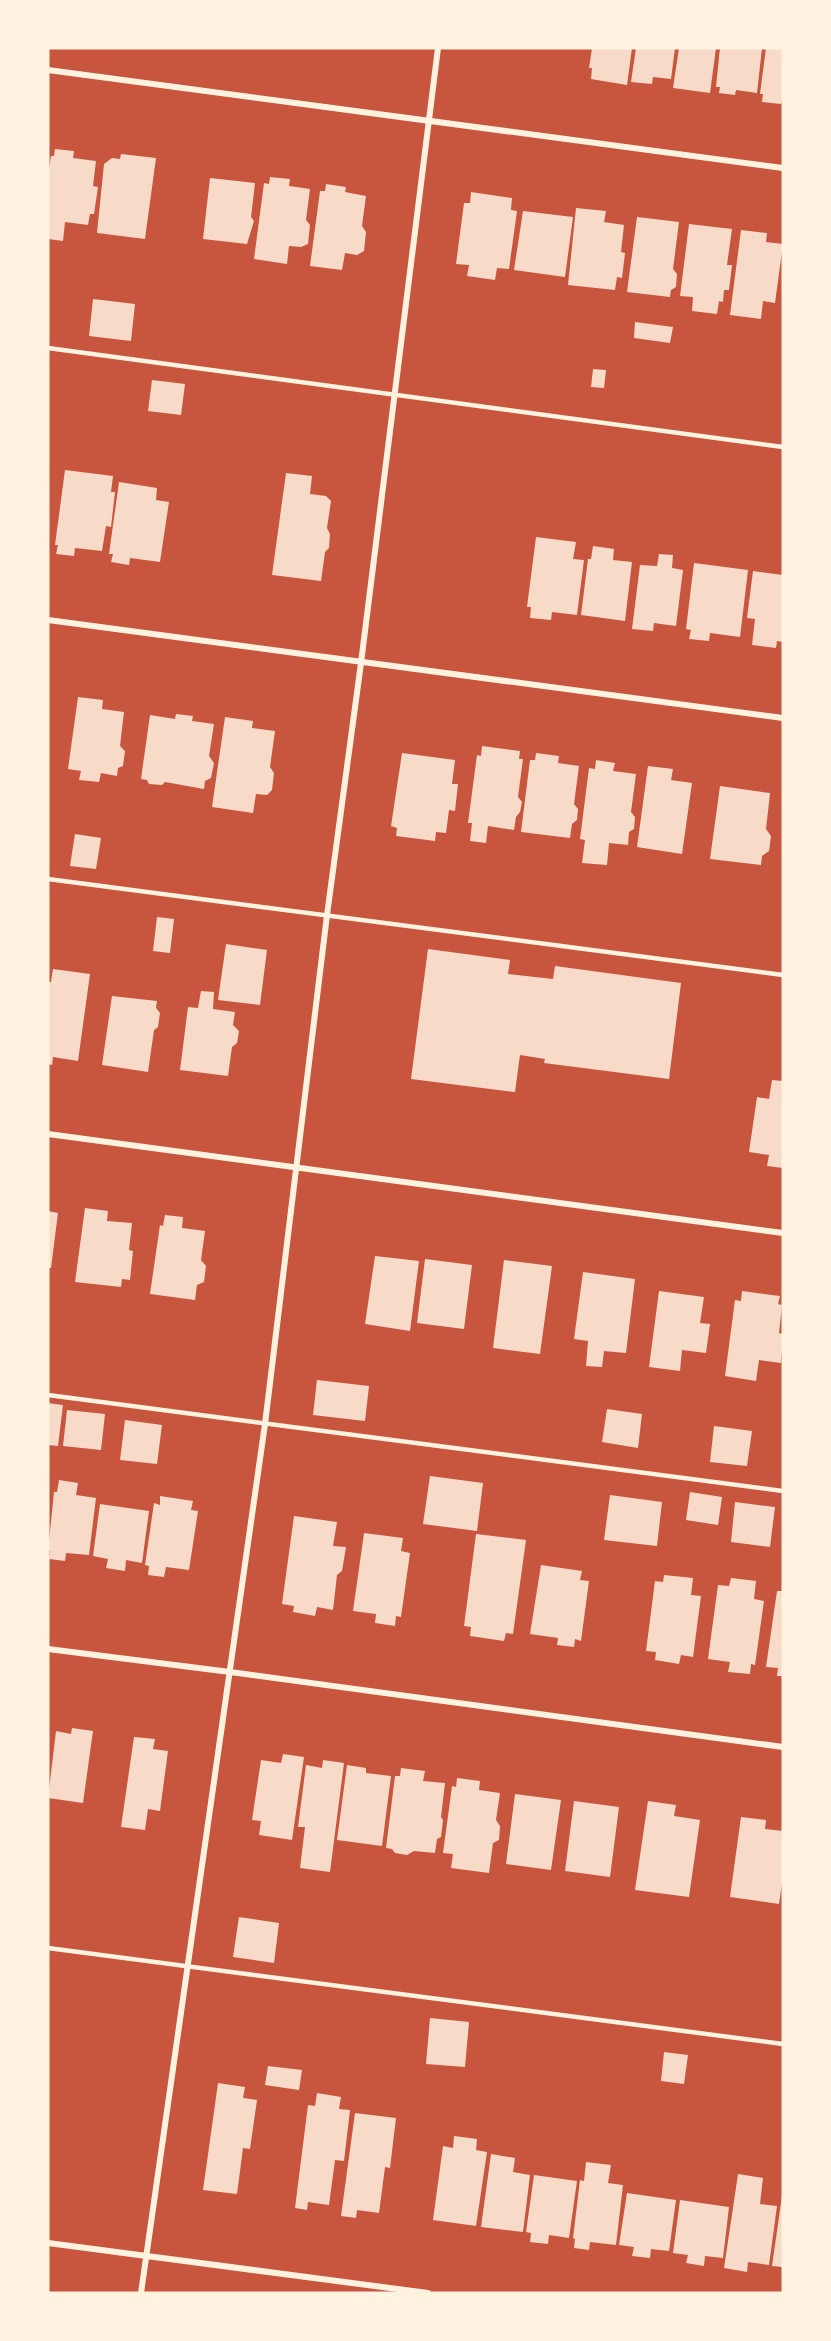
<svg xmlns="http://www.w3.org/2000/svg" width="831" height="2341" font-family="'DejaVu Sans',sans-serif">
	<rect width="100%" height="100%" fill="#c8553d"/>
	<path fill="#f7dbc8" d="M592 48H632L627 85 591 79 592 68H589Z
		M636 48H675L671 79 653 77 652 84 631 82Z
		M679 48H716L710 93 673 88Z
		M720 48H762L757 93 736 90 735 95 719 93 720 87H716Z
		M766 48H783V97L781 104 762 102 763 94H760Z
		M55 149 74 151 73 158 96 161 93 186 98 187 94 214H90L88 225 65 222 63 241 48 239V175L51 156H54Z
		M121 154 156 158 145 239 97 233 104 164 112 158 120 159Z
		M270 177 290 179 289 186 310 189 306 220 310 225 308 244 301 247 289 246 287 264 254 259 264 183 269 184Z
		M210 178 255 183 251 217 254 221 247 244 203 239Z
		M326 184 346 187 345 192 366 196 362 226 366 232 364 251 357 255 345 253 342 270 310 266 320 191H325Z
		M471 192 512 198 511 210 517 211 509 269 497 268 495 280 467 276 469 265 456 264 464 203H470Z
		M576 208 606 211 604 222 624 225 621 252 625 253 622 278 617 277 615 290 568 285Z
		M523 211 573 217 565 277 514 270Z
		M637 217 679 222 673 269 677 274 676 287 671 290 670 297 627 292Z
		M689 224 732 229 727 265H732L729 290H724L723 302 719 301 717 314 692 311 693 297 680 296Z
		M741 230 767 233 766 242 783 244 775 303 763 301 761 319 730 315Z
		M93 299 135 304 131 341 89 336Z
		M635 322 673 327 670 343 634 338Z
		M593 369 606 370 604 388 591 387Z
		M152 380 185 384 181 415 148 411Z
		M65 470 113 476 111 492H115L111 527 106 526 102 551 75 548 74 556 56 554 58 545H55Z
		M286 473 312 476 310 494 326 496 331 501 327 528 330 534 329 548 325 552 321 581 272 575Z
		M119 482 157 488 156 500 169 502 160 562 130 558 129 565 111 562 113 554H109Z
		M536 537 576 542 573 559 584 560 577 615 552 612 551 620 530 618 531 607H527Z
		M593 546 614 549 613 560 632 562 625 621 581 615 588 559H591Z
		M659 554 673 555 672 568 683 570 676 626 654 623 653 631 632 629 640 565 657 566Z
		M694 563 748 570 740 637 710 633 709 641 689 639 691 630 686 629Z
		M753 571 783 575V642L777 641 776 648 752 645 755 619 747 618Z
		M78 697 103 700 102 709 124 712 120 746 125 751 123 766 118 768 117 776 101 773 99 782 79 780 81 771 68 769Z
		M176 714 193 716 192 721 214 724 209 756 214 763 211 778 205 781 204 789 165 782 162 785 149 784 147 780 141 779 150 715 175 719Z
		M225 717 253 721 252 728 275 731 270 767 274 773 272 790 267 795 256 794 253 813 212 807Z
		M482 746 520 751 519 759H523L518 797 522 802 520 812 516 817 514 830 488 826 486 843 470 841 472 823H468L477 755 481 756Z
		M402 753 455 760 452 784H458L455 811 449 810 446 833 436 832 435 841 396 836 397 828 391 826Z
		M536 753 559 756 558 763 579 766 574 804 578 809 577 820 572 824 570 838 521 832 530 760H535Z
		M596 760 615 763 613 771 636 774 631 812 635 817 634 829 629 832 628 845 609 843 607 865 582 863 585 840 580 839 589 768 595 769Z
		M648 766 673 769 671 780 692 783 682 854 637 847Z
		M720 786 770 793 766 829 771 836 769 851 762 856 761 865 710 859Z
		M75 834 101 838 96 869 70 866Z
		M157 917 174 919 170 953 153 951Z
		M226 944 267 950 260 1005 218 1000Z
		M428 949 510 960 508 974 553 979 555 966 681 983 669 1079 544 1063 545 1059 520 1055 515 1092 411 1079Z
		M53 969 90 974 78 1061 53 1057 52 1065 48 1064V982H51Z
		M201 991 214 992 213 1009 235 1012 233 1025 239 1031 237 1043 232 1047 228 1076 180 1070 188 1007 198 1008Z
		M112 996 157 1001 156 1008 160 1013 158 1027 154 1030 148 1072 102 1065Z
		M772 1080 783 1081V1168L767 1166 769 1155 749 1152 757 1097 769 1099Z
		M85 1208 108 1211 107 1221 132 1223 129 1250 133 1251 130 1280 122 1279 121 1287 75 1282Z
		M48 1211 58 1213 51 1268H48Z
		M165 1215 183 1217 182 1228 205 1231 201 1260 206 1266 204 1282 197 1285 195 1300 150 1294 160 1225 163 1226Z
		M375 1256 419 1261 410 1331 365 1324Z
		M425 1259 472 1265 464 1329 417 1323Z
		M504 1260 552 1266 540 1354 493 1348Z
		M583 1272 635 1279 626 1353 604 1351 602 1367 586 1366 588 1341 574 1339Z
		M659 1291 704 1297 700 1323 710 1324 706 1353 682 1350 680 1371 649 1367Z
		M742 1291 780 1296 778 1304 782 1305 779 1333 783 1334 781 1363 759 1360 756 1381 725 1376 735 1300 741 1301Z
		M317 1380 369 1386 365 1421 313 1415Z
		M48 1403 63 1405 58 1446 48 1445Z
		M607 1409 642 1414 638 1448 602 1442Z
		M67 1410 105 1414 101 1450 63 1446Z
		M125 1420 162 1425 157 1464 120 1460Z
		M714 1426 752 1431 747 1466 710 1462Z
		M430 1476 483 1483 477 1531 423 1524Z
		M59 1480 78 1483 76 1495 96 1498 89 1555 66 1553 65 1561 49 1559 50 1551H48L54 1492H57Z
		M690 1492 722 1497 718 1525 686 1520Z
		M610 1495 662 1502 657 1546 604 1540Z
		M160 1496 193 1501 191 1510 198 1511 189 1570 166 1567 164 1577 148 1575 149 1566 145 1565 154 1503 160 1505Z
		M735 1502 775 1507 770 1547 731 1542Z
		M100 1504 149 1511 142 1563 126 1560 125 1571 106 1568 108 1559 93 1556Z
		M294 1516 337 1522 333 1546 346 1547 342 1571 337 1575 333 1610 317 1607 315 1616 293 1612 294 1606 282 1604Z
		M364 1533 403 1538 401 1551 410 1553 401 1617 396 1616 395 1626 375 1623 376 1614 353 1611Z
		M476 1534 526 1540 513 1634 506 1633 504 1641 470 1636 471 1627 464 1626Z
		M541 1565 582 1571 580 1580 589 1581 581 1641 575 1639 574 1647 557 1645 558 1638 530 1634Z
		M664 1575 693 1578 691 1595 701 1596 693 1657 681 1655 679 1664 655 1660 656 1652 646 1651 655 1581 663 1582Z
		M731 1578 756 1581 754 1599 764 1601 755 1665 751 1664 750 1674 728 1672 730 1662 708 1659 718 1585 729 1586Z
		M777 1591H783V1676H777L778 1668 766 1667Z
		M72 1728 93 1731 83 1803 48 1798 56 1731 71 1734Z
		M134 1737 155 1739 153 1749 168 1751 160 1811 148 1809 145 1830 121 1827Z
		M283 1754 304 1757 292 1840 259 1835 261 1821 252 1820 261 1760 281 1763Z
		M323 1760 344 1763 330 1872 300 1868 305 1827H298L306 1765 322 1768Z
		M347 1765 366 1768V1773L391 1776 382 1846 337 1840Z
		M401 1768 425 1771 423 1781 445 1783 441 1817 443 1820 441 1837 437 1839 435 1853 414 1851 407 1855 395 1853 392 1849 386 1848 395 1776H400Z
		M457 1778 480 1781 479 1790 500 1793 496 1820 500 1826 499 1840 493 1843 489 1873 451 1868 453 1854 443 1853 452 1786 456 1787Z
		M515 1794 561 1800 551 1870 506 1864Z
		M574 1801 619 1807 610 1877 565 1871Z
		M648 1801 676 1805 674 1816 700 1820 689 1897 635 1890Z
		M741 1817 766 1820 765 1829 783 1831V1877L779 1904 730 1897Z
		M239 1917 279 1923 274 1963 233 1957Z
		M430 2018 469 2022 465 2067 426 2064Z
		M664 2052 688 2055 684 2084 661 2081Z
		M268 2066 302 2070 299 2090 265 2085Z
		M218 2083 245 2087 243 2098 257 2100 250 2149 243 2148 237 2194 203 2190Z
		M317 2093 341 2097 339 2109 350 2110 344 2161 335 2160 329 2205 308 2202 307 2210 295 2208 308 2105 315 2106Z
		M355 2113 396 2118 390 2168 385 2167 379 2213 357 2210 356 2218 341 2216Z
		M454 2136 477 2139 476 2150 487 2152 476 2226 433 2220 443 2146 453 2148Z
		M491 2154 515 2158 513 2172 530 2175 523 2232 481 2227Z
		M586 2162 611 2165 608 2183 623 2185 616 2245 590 2242 589 2250 574 2248 575 2239 573 2238 580 2180 584 2181Z
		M738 2174 763 2178 760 2204 777 2206 769 2265 748 2262 747 2272 724 2268Z
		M534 2175 577 2181 569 2238 549 2235 548 2244 530 2242 531 2233 526 2232Z
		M627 2193 676 2200 669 2251 651 2249 650 2258 632 2256 634 2247 619 2245Z
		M782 2196H783V2267L772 2266Z
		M680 2200 729 2207 723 2258 705 2256 704 2266 686 2263 688 2255 673 2253Z"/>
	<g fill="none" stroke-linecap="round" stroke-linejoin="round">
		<path stroke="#fff3e0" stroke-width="4.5" d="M48 348 783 447
			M48 879 783 975
			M48 1395 783 1491
			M48 1948 783 2044"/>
		<path stroke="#fff3e0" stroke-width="6" d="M48 70 783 168
			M48 620 783 718
			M48 1134 783 1233
			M48 1649 230 1672 783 1747
			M48 2243 428 2293
			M141 2293 265 1424 327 915 361 663 438 48"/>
	</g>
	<rect width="831" height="2341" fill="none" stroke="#fff3e0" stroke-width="99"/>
</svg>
